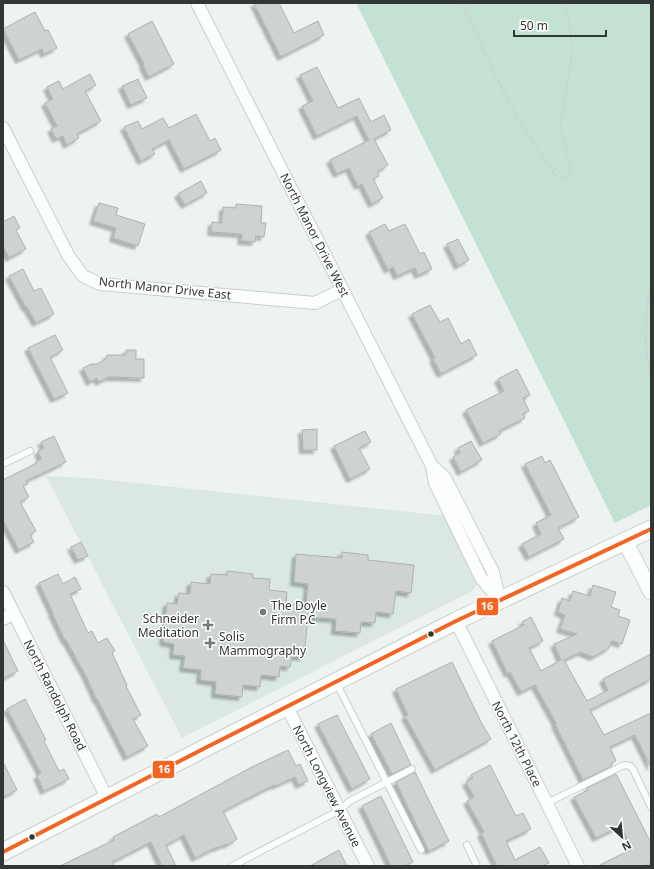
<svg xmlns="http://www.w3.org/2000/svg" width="654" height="869" font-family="'Noto Sans',sans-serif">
	<defs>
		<filter id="shadow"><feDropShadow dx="-3.5" dy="3.5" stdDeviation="1" flood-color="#0004"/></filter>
	</defs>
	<rect width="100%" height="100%" fill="#edf3f0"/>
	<path fill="#dae8e1" d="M46 476 89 478 447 516 479 581 472 591 182 738Z"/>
	<path fill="#c3e2d3" d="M356 3H651V505L615 523Z"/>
	<path fill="#ced3d1" stroke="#aeb2b0" filter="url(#shadow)" d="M254 3H279L294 33 318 21 324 35 281 57Z
		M35 12 45 31 48 30 57 48 44 54 42 49 19 60 3 29Z
		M152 21 174 64 149 77 143 65 144 64 128 34Z
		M317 67 338 108 359 98 371 122 384 115 391 130 374 139 388 165 377 172 379 176 373 179 383 198 372 204 362 184 358 186 349 168 337 174 330 160 369 140 357 116 317 136 302 106 313 101 300 75Z
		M90 74 96 85 85 91 101 121 77 134 79 138 67 145 63 136 56 139 51 129 57 126 45 103 53 99 47 87 59 81 63 89Z
		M138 79 147 98 131 105 122 86Z
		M196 114 210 141 215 138 221 150 184 169 169 140 152 149 155 154 141 161 124 127 138 121 142 129 163 118 169 128Z
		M201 181 207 193 185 205 178 194Z
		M99 203 118 208 116 215 145 224 138 246 113 238 116 228 93 221Z
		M236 204 262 206 261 223H266L264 237 256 236 255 242 241 241 242 234 211 232 212 222 222 223 223 207 236 208Z
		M14 216 20 228 16 230 26 249 9 258 3 246V222Z
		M385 224 389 231 405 224 420 254 424 252 432 269 418 275 415 268 397 276 393 267 388 270 369 232Z
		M458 239 469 260 458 266 447 244Z
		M23 269 34 291 41 288 54 314 36 323 27 307 26 308 9 276Z
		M430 305 440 322 448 318 461 344 469 339 477 355 441 374 433 359 435 358 412 314Z
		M55 335 63 350 50 357 68 393 54 399 28 348Z
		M126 350H136V359H144V378L109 377 99 382 97 378 90 382 83 368 91 364H97L107 358V355H126Z
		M517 369 530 395 523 398 529 411 523 414 525 418 499 431 501 434 483 443 466 410 504 391 498 379Z
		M317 429V450H303L302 430Z
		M365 431 371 442 359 448 370 469 350 479 334 446Z
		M54 436 66 462 26 481 28 484 23 486 29 497 20 502 36 531 30 535 34 542 19 550 3 520V480L37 463 36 462 41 459 38 451 44 448 41 442Z
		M471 441 482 460 461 472 453 457 460 453 458 448Z
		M542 456 545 463 550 460 579 517 558 528 564 539 529 557 522 544 541 534 536 523 551 515 525 464Z
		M81 542 88 556 78 560 71 547Z
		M342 552 368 555V560L414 565 411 593 396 591 393 614 376 612 375 623 361 622 360 633 335 631 336 619 308 617 304 657 292 656 290 667 280 666 279 677 261 675 260 687 243 685 242 697 215 694 216 682 200 680 201 670 183 668 185 656 173 655 174 644 163 642 167 603 177 604 179 593 190 594 191 582 210 584 211 574 227 575V571L253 574V578L270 579 269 590 287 592 286 604 306 606 308 584 294 582 296 554 342 558Z
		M58 574 63 584 75 577 81 589 70 594 88 633 92 631 98 643 107 638 115 651 112 653 127 685 126 686 141 715 133 719 148 746 127 757 98 700H97L85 674 66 640H65L52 613H53L39 583Z
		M593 585 616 592 611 607 620 610 618 616 630 620 622 644 612 641 609 648 593 657 581 652 564 660 587 701 608 690 603 679 651 654V679L590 710 604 735 651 713V767L635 735 610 747 616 761 611 763 612 766 583 780 555 724 556 723 535 685 521 692 510 672 508 674 492 641 524 625 522 622 531 617 543 641 529 648 541 671 561 660 554 644 577 634 560 629 565 615 558 612 562 598 570 601 573 591 590 596Z
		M3 640 18 671 3 679Z
		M452 662 481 722 491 739 435 770 405 716 408 715 407 713 396 689Z
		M25 699 46 740 44 741 59 771 64 769 69 779 44 791 37 776 41 773 7 709Z
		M337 715 370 779 352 789 318 724Z
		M391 723 411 765 392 774 371 734Z
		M288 750 296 766 300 764 308 781 299 785 295 777 275 786 274 785 223 811 237 839 227 845 226 844 217 848V847L195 858 184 835 166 845 176 866H162L151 842 112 862 114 866H60L114 840 113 837 157 814 159 817 252 767Z
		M3 762 17 790 3 797Z
		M490 765 516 816 523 813 531 829 506 841 515 860 540 847 549 863 542 866H497L481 833 484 832 467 801 474 797 466 782 473 778 471 775Z
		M415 772 449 841 429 851 396 782Z
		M616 774 651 843V863L645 866H598L632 849 621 826 596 838 574 797 588 790 587 788Z
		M381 796 413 862 405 866H391L362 806Z
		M339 850 347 866H310Z"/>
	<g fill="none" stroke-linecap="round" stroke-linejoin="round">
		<g stroke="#cacfcc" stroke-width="8">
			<path id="service" d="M3 464 30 451
				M337 684 421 850
				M547 803 622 766 626 765 630 766 633 769 651 807
				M467 845 477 866
				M232 866 340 810 350 801 412 769"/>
		</g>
		<g stroke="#cacfcc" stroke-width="14">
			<path id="minor" d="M197 3 432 466 435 483 481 578 500 601
				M3 128 68 255 83 276 100 284 315 303 342 290
				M432 466 445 478 493 572 499 597
				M3 592 107 798
				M3 619 14 613
				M456 621 578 866
				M287 707 368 866"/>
		</g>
		<g stroke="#cacfcc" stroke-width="17">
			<path id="tertiary" d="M625 541 651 592"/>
		</g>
		<g stroke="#cacfcc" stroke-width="19">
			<path id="secondary" d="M3 852 207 747 456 621 651 529"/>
		</g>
		<path stroke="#cdd1cf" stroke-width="2" stroke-dasharray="3 2" stroke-linecap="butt" d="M463 3C479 39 495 77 514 111 527 134 541 155 556 176 562 180 568 179 571 172V168L560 127 571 61V38L569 23 563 3
			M651 287C644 312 643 352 651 376"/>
		<use href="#service" stroke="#fcfdfd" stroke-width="6"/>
		<use href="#minor" stroke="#fcfdfd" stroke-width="12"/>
		<use href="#tertiary" stroke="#fcfdfd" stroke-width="15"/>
		<use href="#secondary" stroke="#fcfdfd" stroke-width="17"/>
		<g stroke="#fff" stroke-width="7">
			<path id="bus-1" d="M3 852 207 747 456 621 651 529"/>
		</g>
		<use href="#bus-1" stroke="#f26522" stroke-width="4"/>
	</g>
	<g fill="#737976" stroke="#fff" stroke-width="1.5">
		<circle cx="263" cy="612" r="4"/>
		<path d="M206 619h4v4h4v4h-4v4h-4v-4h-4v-4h4z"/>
		<path d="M208 637h4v4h4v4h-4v4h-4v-4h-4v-4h4z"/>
	</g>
	<g fill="#323735" stroke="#fff" stroke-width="1.5">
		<circle cx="431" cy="634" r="3.5"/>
		<circle cx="32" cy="837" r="3.5"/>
	</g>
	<g text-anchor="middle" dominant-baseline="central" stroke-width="3" stroke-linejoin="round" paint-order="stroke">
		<g font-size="12" fill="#323735" stroke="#fff">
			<text transform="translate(315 235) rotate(63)">North Manor Drive West</text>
			<text transform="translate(165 288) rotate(6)">North Manor Drive East</text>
			<text transform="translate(55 695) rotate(63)">North Randolph Road</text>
			<text transform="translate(517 744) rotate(63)">North 12th Place</text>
			<text transform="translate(327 786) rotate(63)">North Longview Avenue</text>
		</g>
		<g font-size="12" fill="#323735" stroke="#fff" text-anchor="start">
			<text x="271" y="605">The Doyle<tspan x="271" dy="14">Firm P.C</tspan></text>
			<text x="199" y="618" text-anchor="end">Schneider<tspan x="199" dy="14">Meditation</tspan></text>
			<text x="219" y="636">Solis<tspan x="219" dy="14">Mammography</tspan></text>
		</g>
	</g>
	<g stroke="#fff" stroke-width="1.5">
		<rect x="476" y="597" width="23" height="19" rx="4" fill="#f26522"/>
		<rect x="152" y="760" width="23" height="19" rx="4" fill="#f26522"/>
	</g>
	<g font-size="11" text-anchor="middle" font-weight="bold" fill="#fff">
		<text x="487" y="610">16</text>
		<text x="164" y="773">16</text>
	</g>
	<rect width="654" height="869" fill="none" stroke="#323735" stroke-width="8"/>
	<g transform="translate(622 837) rotate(153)" stroke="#ffffff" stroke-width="3" paint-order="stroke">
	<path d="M0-3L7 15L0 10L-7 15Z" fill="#323735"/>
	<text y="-6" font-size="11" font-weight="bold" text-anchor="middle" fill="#323735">N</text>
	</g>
	<path d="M514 30v6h92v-6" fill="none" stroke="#323735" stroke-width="2"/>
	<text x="520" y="30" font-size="12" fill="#323735" stroke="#ffffff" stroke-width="3" paint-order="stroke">50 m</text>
</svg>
